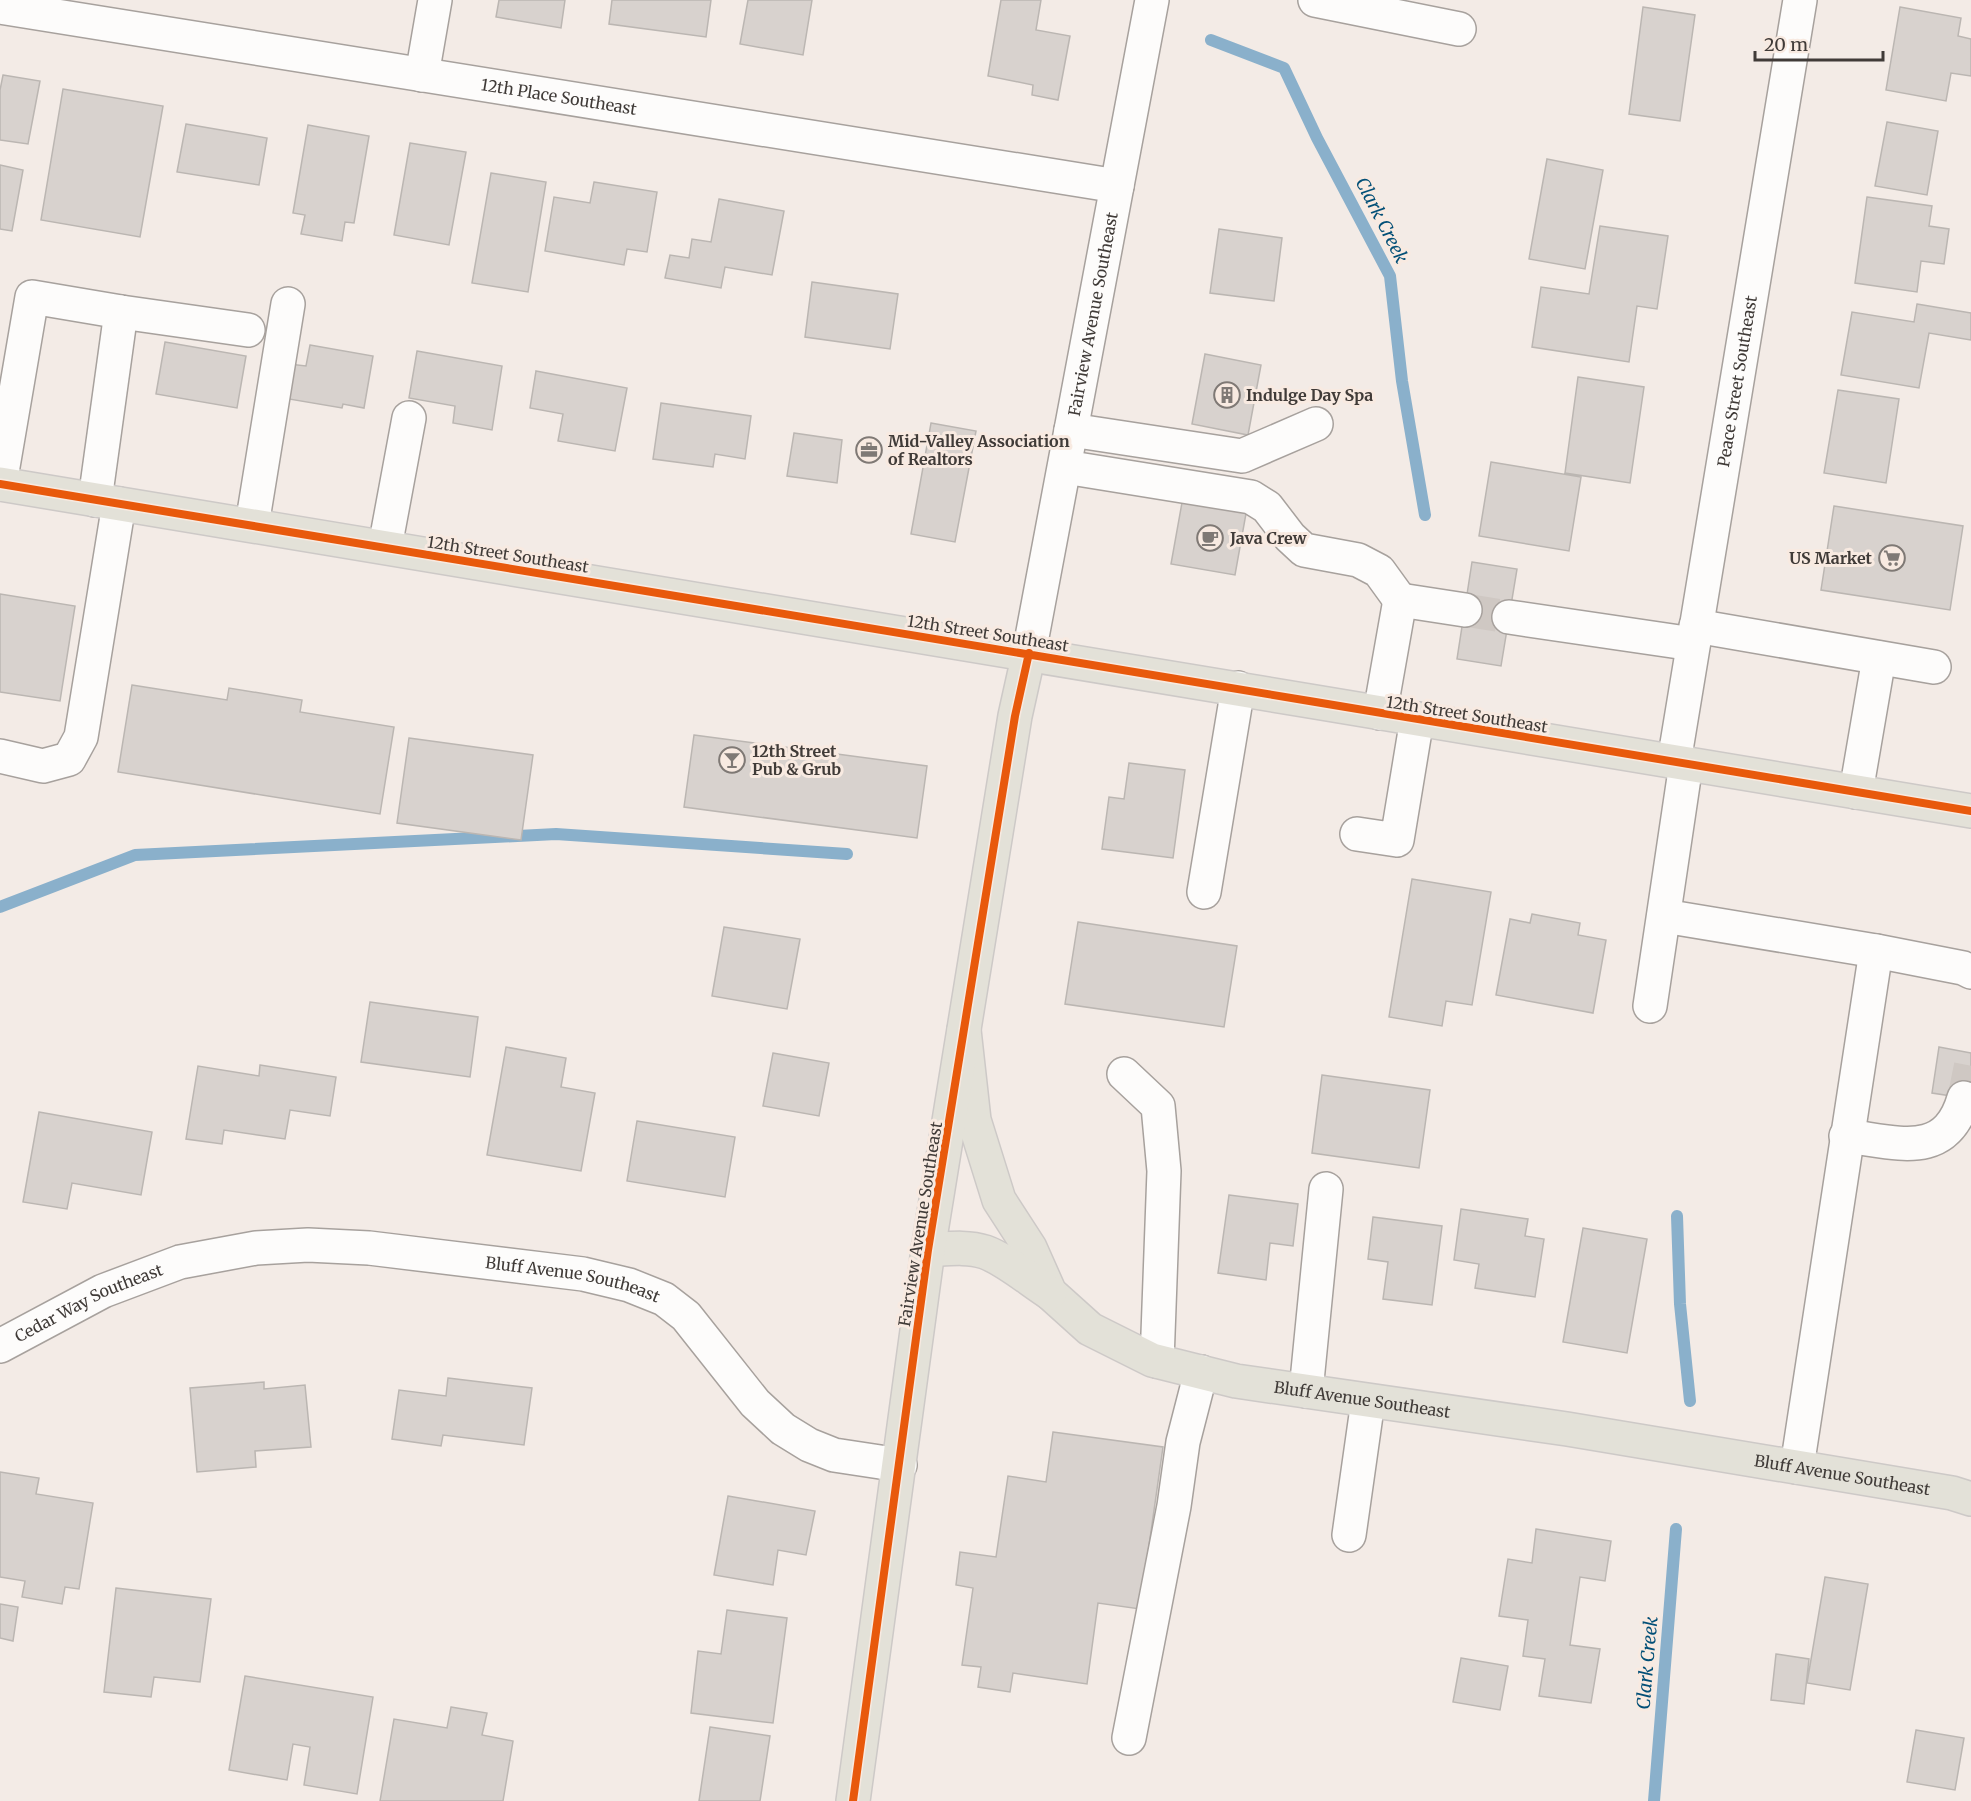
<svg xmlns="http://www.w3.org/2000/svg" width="1971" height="1801" font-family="Merriweather,serif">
	<rect width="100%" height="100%" fill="#f3ebe6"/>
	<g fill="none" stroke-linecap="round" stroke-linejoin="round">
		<path stroke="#8ab0cb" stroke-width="12" d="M1211 40 1284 68 1317 138 1390 276 1402 381 1425 515
			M0 907 135 855 556 834 847 854
			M1677 1216 1680 1304 1690 1401
			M1654 1801 1676 1529"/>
	</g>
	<path fill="#d8d2ce" stroke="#bbb6b2" stroke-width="1.5" d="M499 0H565L561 28 496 17Z
		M612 0H711L706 37 609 24Z
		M748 0H812L803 55 740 44Z
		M1001 0H1041L1036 30 1070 36 1058 100 1032 95 1033 85 988 76Z
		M1643 7 1695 15 1680 121 1629 114Z
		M1900 7 1961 18 1958 36 1971 39V76L1951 73 1946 101 1886 90Z
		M3 75 40 81 28 144 0 140V90Z
		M63 89 163 106 140 237 41 220Z
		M1887 122 1938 131 1927 195 1875 186Z
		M186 124 267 138 259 185 177 172Z
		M308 125 369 136 354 223 345 222 342 241 301 234 305 215 293 213Z
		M410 143 466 152 449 245 394 235Z
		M1547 159 1603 170 1585 269 1529 259Z
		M0 165 23 170 12 231 0 229Z
		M491 173 546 182 528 292 472 283Z
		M594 182 657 192 647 252 627 249 624 265 545 251 554 197 590 203Z
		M1867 197 1932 206 1929 226 1949 229 1944 264 1921 261 1917 292 1855 283Z
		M719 199 784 211 772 275 725 267 721 288 665 278 670 255 689 258 692 239 711 242Z
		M1600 226 1668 236 1657 309 1637 306 1629 362 1532 347 1541 287 1589 294Z
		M1219 229 1282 238 1274 301 1210 293Z
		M812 282 898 294 890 349 805 337Z
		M1917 304 1971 313V340L1929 333 1919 388 1841 375 1852 312 1914 322Z
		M165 342 246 356 237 408 156 394Z
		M310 345 373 356 364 408 343 404 342 408 283 398 289 364 306 366Z
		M417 351 502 366 492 430 453 423 455 406 409 398Z
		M1205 354 1261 365 1248 435 1192 424Z
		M536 371 627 388 615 451 558 441 563 414 530 408Z
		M1578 377 1644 387 1630 483 1565 473Z
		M1838 390 1899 399 1886 483 1824 473Z
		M661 403 751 416 745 459 715 454 713 467 653 459Z
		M931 423 976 431 955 542 911 534Z
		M794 433 842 440 837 483 787 476Z
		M1491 462 1581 477 1569 551 1479 536Z
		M1183 497 1247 508 1235 575 1171 564Z
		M1834 506 1963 526 1950 610 1821 590Z
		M1472 562 1517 569 1501 666 1457 659Z
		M0 594 75 606 60 701 0 692Z
		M132 685 227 700 229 688 302 700 300 712 394 727 380 814 118 772Z
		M694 735 927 766 917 838 684 807Z
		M409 738 533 755 521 840 397 823Z
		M1129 763 1185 770 1173 858 1102 849 1109 797 1124 799Z
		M1412 879 1491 892 1472 1005 1446 1001 1442 1026 1389 1017Z
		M1532 914 1580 923 1578 935 1606 940 1593 1013 1496 995 1510 919 1530 923Z
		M1078 922 1237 946 1224 1027 1065 1004Z
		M724 927 800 939 787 1009 712 996Z
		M370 1002 478 1017 470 1077 361 1062Z
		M506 1047 566 1058 561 1087 595 1093 581 1171 487 1155Z
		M1939 1047 1971 1053V1099L1932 1093Z
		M773 1053 829 1063 819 1116 763 1106Z
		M260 1065 336 1077 330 1116 290 1110 285 1139 224 1130 222 1144 186 1139 198 1066 259 1076Z
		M1322 1075 1430 1090 1419 1168 1312 1153Z
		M39 1112 152 1132 141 1195 72 1183 67 1209 23 1202Z
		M637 1121 735 1137 725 1197 627 1181Z
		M1229 1195 1298 1204 1293 1246 1270 1243 1266 1280 1218 1273Z
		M1461 1209 1528 1219 1525 1236 1544 1239 1535 1297 1475 1288 1479 1264 1454 1260Z
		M1373 1217 1442 1226 1432 1305 1383 1299 1388 1262 1368 1259Z
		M1583 1228 1647 1239 1627 1353 1563 1342Z
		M448 1378 532 1388 524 1445 443 1435 441 1446 392 1439 399 1390 446 1396Z
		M264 1382V1389L305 1385 311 1447 255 1451 256 1467 197 1472 190 1388Z
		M1053 1432 1163 1447 1140 1609 1098 1603 1087 1684 1013 1673 1010 1692 978 1687 981 1667 962 1665 973 1588 956 1585 960 1552 996 1557 1008 1476 1046 1482Z
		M0 1472 39 1478 36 1494 93 1503 79 1589 65 1587 62 1604 22 1597 25 1581 0 1577Z
		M728 1496 815 1511 806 1555 778 1550 773 1585 714 1575Z
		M1536 1529 1611 1541 1605 1581 1580 1577 1570 1645 1600 1649 1591 1703 1539 1696 1545 1659 1523 1656 1528 1620 1499 1616 1508 1559 1532 1563Z
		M1825 1577 1868 1584 1850 1690 1807 1683Z
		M116 1588 211 1599 200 1682 154 1677 151 1697 104 1692Z
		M0 1604 18 1607 13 1641 0 1638Z
		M727 1610 787 1618 773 1723 691 1713 698 1651 721 1654Z
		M1776 1654 1809 1659 1804 1704 1771 1700Z
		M1461 1658 1508 1666 1500 1710 1453 1702Z
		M245 1676 373 1697 357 1794 304 1785 310 1747 293 1744 287 1780 229 1770Z
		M451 1707 487 1713 482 1735 513 1741 503 1801H380L394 1719 447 1728Z
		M710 1727 770 1736 760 1801H699Z
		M1916 1730 1964 1738 1955 1790 1907 1782Z"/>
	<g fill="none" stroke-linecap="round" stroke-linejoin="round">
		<path stroke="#cfc8c3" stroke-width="33" stroke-dasharray="33 16" stroke-linecap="butt" d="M1465 610 1509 617
			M1964 1098 1971 1063"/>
		<g stroke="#a7a19d" stroke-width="36">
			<g id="minor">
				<path d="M1315 0 1459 29"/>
				<path id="s1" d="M0 7 1117 186"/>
				<path d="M422 75 435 0"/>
				<path d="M1071 430 1242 456 1316 424"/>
				<path d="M1065 467 1251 497 1267 507 1290 537 1304 550 1358 560 1379 571 1400 600"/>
				<path d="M0 484 32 297 121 312 248 330"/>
				<path d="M95 500 121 312"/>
				<path d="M252 525 288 304"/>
				<path d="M385 547 409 418"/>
				<path d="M1509 617 1693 644"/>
				<path d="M1696 626 1934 667"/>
				<path id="s2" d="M1029 653 1152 0"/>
				<path d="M1380 713 1400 600 1465 610"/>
				<path d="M0 756 43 766 69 759 81 737 119 504"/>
				<path id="s3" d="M1674 762 1800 0"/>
				<path d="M1856 792 1879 658"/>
				<path d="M1357 834 1397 840 1417 719"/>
				<path d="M1204 892 1238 688"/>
				<path d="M1664 916 1876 951 1963 968 1971 972"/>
				<path d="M1650 1006 1686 764"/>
				<path d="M1124 1074 1158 1106 1164 1171 1157 1361"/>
				<path d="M1846 1136C1897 1142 1946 1161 1964 1098"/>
				<path id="s4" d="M0 1346 103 1291 180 1262 256 1248 308 1245 369 1248 583 1274 629 1285 664 1299 686 1316 755 1403 783 1429 809 1445 834 1455 900 1465"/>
				<path d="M1306 1391 1326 1189"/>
				<path d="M1797 1467 1876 951"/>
				<path d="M1349 1535 1368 1401"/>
				<path d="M1129 1738 1174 1506 1183 1442 1201 1372"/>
			</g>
		</g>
		<g stroke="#cdc9c7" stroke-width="36">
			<g id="major">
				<path d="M0 484C657 592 1314 702 1971 811"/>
				<path id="s5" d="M964 1030 974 1120 999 1200 1030 1248 1050 1293 1090 1329 1152 1360 1236 1381 1567 1429 1952 1493 1971 1499"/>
				<path d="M928 1250C947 1249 967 1246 985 1252 1005 1259 1031 1281 1050 1293"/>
				<path d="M853 1801 928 1250 1015 716 1029 653"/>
			</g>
		</g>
		<use href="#minor" stroke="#fdfcfb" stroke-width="33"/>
		<use href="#major" stroke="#e3e1d8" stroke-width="33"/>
		<g stroke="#f8eae1" stroke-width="11">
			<path id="cycleway" d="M0 484C657 592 1314 702 1971 811
				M853 1801 928 1250 1015 716 1029 653"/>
		</g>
		<use href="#cycleway" stroke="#e8590c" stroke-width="8"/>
	</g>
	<defs>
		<g id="building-ring" transform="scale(1.35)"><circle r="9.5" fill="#f8eae1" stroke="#7f7975" stroke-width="1.5"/><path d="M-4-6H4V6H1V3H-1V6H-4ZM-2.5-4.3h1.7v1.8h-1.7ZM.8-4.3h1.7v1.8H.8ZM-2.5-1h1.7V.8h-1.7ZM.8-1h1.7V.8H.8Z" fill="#7f7975"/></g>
		<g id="office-ring" transform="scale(1.35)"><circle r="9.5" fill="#f8eae1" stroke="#7f7975" stroke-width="1.5"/><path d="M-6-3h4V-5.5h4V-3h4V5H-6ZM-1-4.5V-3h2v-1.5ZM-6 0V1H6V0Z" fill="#7f7975"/></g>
		<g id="cafe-ring" transform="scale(1.35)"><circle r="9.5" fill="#f8eae1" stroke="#7f7975" stroke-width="1.5"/><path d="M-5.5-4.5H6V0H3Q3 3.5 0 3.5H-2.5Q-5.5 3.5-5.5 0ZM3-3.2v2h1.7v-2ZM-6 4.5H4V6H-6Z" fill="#7f7975"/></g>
		<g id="supermarket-ring" transform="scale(1.35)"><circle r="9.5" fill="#f8eae1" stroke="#7f7975" stroke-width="1.5"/><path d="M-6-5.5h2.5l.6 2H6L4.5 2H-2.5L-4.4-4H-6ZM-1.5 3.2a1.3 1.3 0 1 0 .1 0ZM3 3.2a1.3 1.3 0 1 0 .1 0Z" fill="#7f7975"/></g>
		<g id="bar-ring" transform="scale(1.35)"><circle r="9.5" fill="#f8eae1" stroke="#7f7975" stroke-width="1.5"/><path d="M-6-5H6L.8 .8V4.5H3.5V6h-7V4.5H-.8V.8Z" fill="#7f7975"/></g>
	</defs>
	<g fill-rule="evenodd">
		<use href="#building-ring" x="1227" y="395"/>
		<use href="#office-ring" x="869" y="450"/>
		<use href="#cafe-ring" x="1210" y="538"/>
		<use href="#supermarket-ring" x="1892" y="558"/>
		<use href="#bar-ring" x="732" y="760"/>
	</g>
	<g text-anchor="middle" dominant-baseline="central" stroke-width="6" stroke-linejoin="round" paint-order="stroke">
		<g font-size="16" fill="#403b38" stroke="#f8eae1">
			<text stroke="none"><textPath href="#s1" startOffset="566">12th Place Southeast</textPath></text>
			<text stroke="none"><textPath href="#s2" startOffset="345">Fairview Avenue Southeast</textPath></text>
			<text stroke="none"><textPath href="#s3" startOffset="386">Peace Street Southeast</textPath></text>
			<text transform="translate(508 554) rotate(9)">12th Street Southeast</text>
			<text transform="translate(988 633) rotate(9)">12th Street Southeast</text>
			<text transform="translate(1467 714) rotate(9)">12th Street Southeast</text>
			<text transform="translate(920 1224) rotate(-81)">Fairview Avenue Southeast</text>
			<text stroke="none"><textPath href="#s4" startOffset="596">Bluff Avenue Southeast</textPath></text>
			<text stroke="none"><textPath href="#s4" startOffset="99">Cedar Way Southeast</textPath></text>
			<text stroke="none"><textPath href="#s5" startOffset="618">Bluff Avenue Southeast</textPath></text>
			<text stroke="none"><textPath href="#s5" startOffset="1104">Bluff Avenue Southeast</textPath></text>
		</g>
		<g font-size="16" font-weight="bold" fill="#403b38" stroke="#f8eae1" text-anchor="start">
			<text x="1246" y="395">Indulge Day Spa</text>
			<text x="888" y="441">Mid-Valley Association<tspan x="888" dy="18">of Realtors</tspan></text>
			<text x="1230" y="538">Java Crew</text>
			<text x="1872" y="558" text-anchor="end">US Market</text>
			<text x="752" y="751">12th Street<tspan x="752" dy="18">Pub &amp; Grub</tspan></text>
		</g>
		<g font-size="18" font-style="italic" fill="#024f77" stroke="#f8eae1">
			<text transform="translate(1382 220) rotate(63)">Clark Creek</text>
			<text transform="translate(1647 1663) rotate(-85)">Clark Creek</text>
		</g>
	</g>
	<path d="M1755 51v9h128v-9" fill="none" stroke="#403b38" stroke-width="3"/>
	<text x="1764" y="51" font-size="18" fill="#403b38" stroke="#f8eae1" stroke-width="4.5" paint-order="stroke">20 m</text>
</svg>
